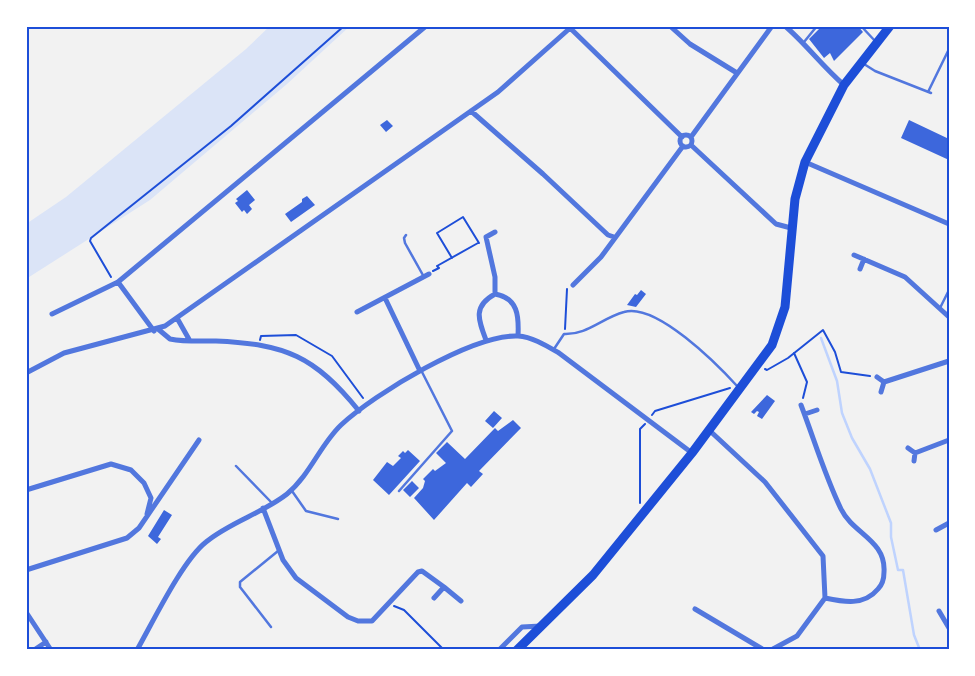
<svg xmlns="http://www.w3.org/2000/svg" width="975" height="676" font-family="'Nunito Sans',sans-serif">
	<rect width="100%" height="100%" fill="#f2f2f2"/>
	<path fill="#dbe4f7" d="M270 26H350L287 84 150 200 26 279V224L66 197 246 49Z"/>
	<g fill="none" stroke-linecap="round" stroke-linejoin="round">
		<path stroke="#bfd3fe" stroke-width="2.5" d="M821 338 837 381 842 413 852 438 870 469 891 523V537L898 570H903L914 635 920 650"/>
	</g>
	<path fill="#3d67dc" d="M822 26H858L863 32 834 61 830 53 824 58 809 39Z
		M387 120 393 126 386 132 380 125Z
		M909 120 949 139V160L901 138Z
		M247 190 255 200 249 205 252 209 247 214 244 210 242 212 235 203 238 201 236 199Z
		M307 196 315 205 291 222 285 214 302 202V199Z
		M641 290 646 294 636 307 627 305 635 294 637 295Z
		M767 395 775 401 762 419 757 416 759 412 757 411 754 414 751 412Z
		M494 411 502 418 493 428 485 421Z
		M513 420 521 428 479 471 483 474 471 487 467 483 434 520 414 498 423 488 425 481 423 479 433 469 435 471 446 463 436 453 447 442 465 459 495 428 498 431Z
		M408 450 420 461 389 495 373 480 387 462 393 466 401 458 398 456 403 451 405 453Z
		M412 481 419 488 410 497 403 490Z
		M164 510 172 515 158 537 161 539 157 544 148 536Z"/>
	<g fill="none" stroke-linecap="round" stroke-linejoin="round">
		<path stroke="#1d4ed8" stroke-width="2" d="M452 258 437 233 463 217 479 243
			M433 271 439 268 437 266 478 243
			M111 277 90 241 91 238 231 126 344 26
			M565 329 567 289
			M260 340 261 336 296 335 332 356 363 398
			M794 353 807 382 803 398
			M765 369 767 370 788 358 823 330 835 352 841 372 870 376
			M652 415 655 411 730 388
			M640 503V429L645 424
			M394 606 404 610 444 650"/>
		<path stroke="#5277de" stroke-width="2.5" d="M861 26 876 42
			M804 42 817 26
			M864 64 875 71 931 93
			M928 92 949 49
			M406 235 404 238 405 243 424 277
			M940 308 949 290
			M554 349 564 334C587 335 602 318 624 312 656 302 718 365 738 387
			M236 466 272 503
			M292 491 306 511 338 519
			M399 491 452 431 421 370
			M271 627 240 587V582L278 551"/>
		<path stroke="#5277de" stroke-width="5" d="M568 26 682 137
			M670 26 690 44 737 73
			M785 26C806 44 823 67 844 85
			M471 111 543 174 608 235 614 237
			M680 141a6 6 0 1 1 12 0a6 6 0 1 1-12 0Z
			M691 137 772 26
			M691 145 776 224 791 228
			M805 162 949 224
			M495 232 486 237 495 277V294
			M854 255 905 277 949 317
			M860 269 864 259
			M118 282 154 331
			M573 285 601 257 683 146
			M385 298 420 371
			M357 312 429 274
			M52 314 118 282 426 26
			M177 318 190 341
			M158 329 170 339C185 342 201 341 216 341 285 344 315 356 359 411
			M486 340C478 319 473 306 495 294 518 298 519 316 518 336
			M26 373 64 353 165 326 498 92 569 29
			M877 377 884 382 949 361
			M881 392 884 382
			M801 405C814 439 825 476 841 509 853 534 886 540 884 572 884 578 882 585 878 589 864 606 844 602 825 598
			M805 414 817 410
			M709 430 765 482 823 556 825 598 797 636 773 649
			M908 448 915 453 914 461
			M915 453 949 440
			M26 490 111 464 131 470 144 483 151 498 147 514
			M263 508 283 560 296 578 348 617 358 621H372L418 572 422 571 444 587 434 598
			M936 530 949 523
			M26 570 127 538 139 528 199 440
			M444 587 461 601
			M695 609 764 650
			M939 611 949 628
			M26 612 51 650
			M34 650 46 642
			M137 650C153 622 182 561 206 542 230 522 263 513 287 494 310 475 320 445 341 425 374 394 473 334 518 336 533 337 547 346 559 353L692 453
			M499 650 522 627 541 626"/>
		<path stroke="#1d4ed8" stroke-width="9" d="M517 650 593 575 692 453 772 345 785 307 795 199 805 162 844 85 890 26"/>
	</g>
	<rect width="975" height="676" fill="none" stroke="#ffffff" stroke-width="55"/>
	<rect x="28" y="28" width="920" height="620" fill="none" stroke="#1d4ed8" stroke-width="2"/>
</svg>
